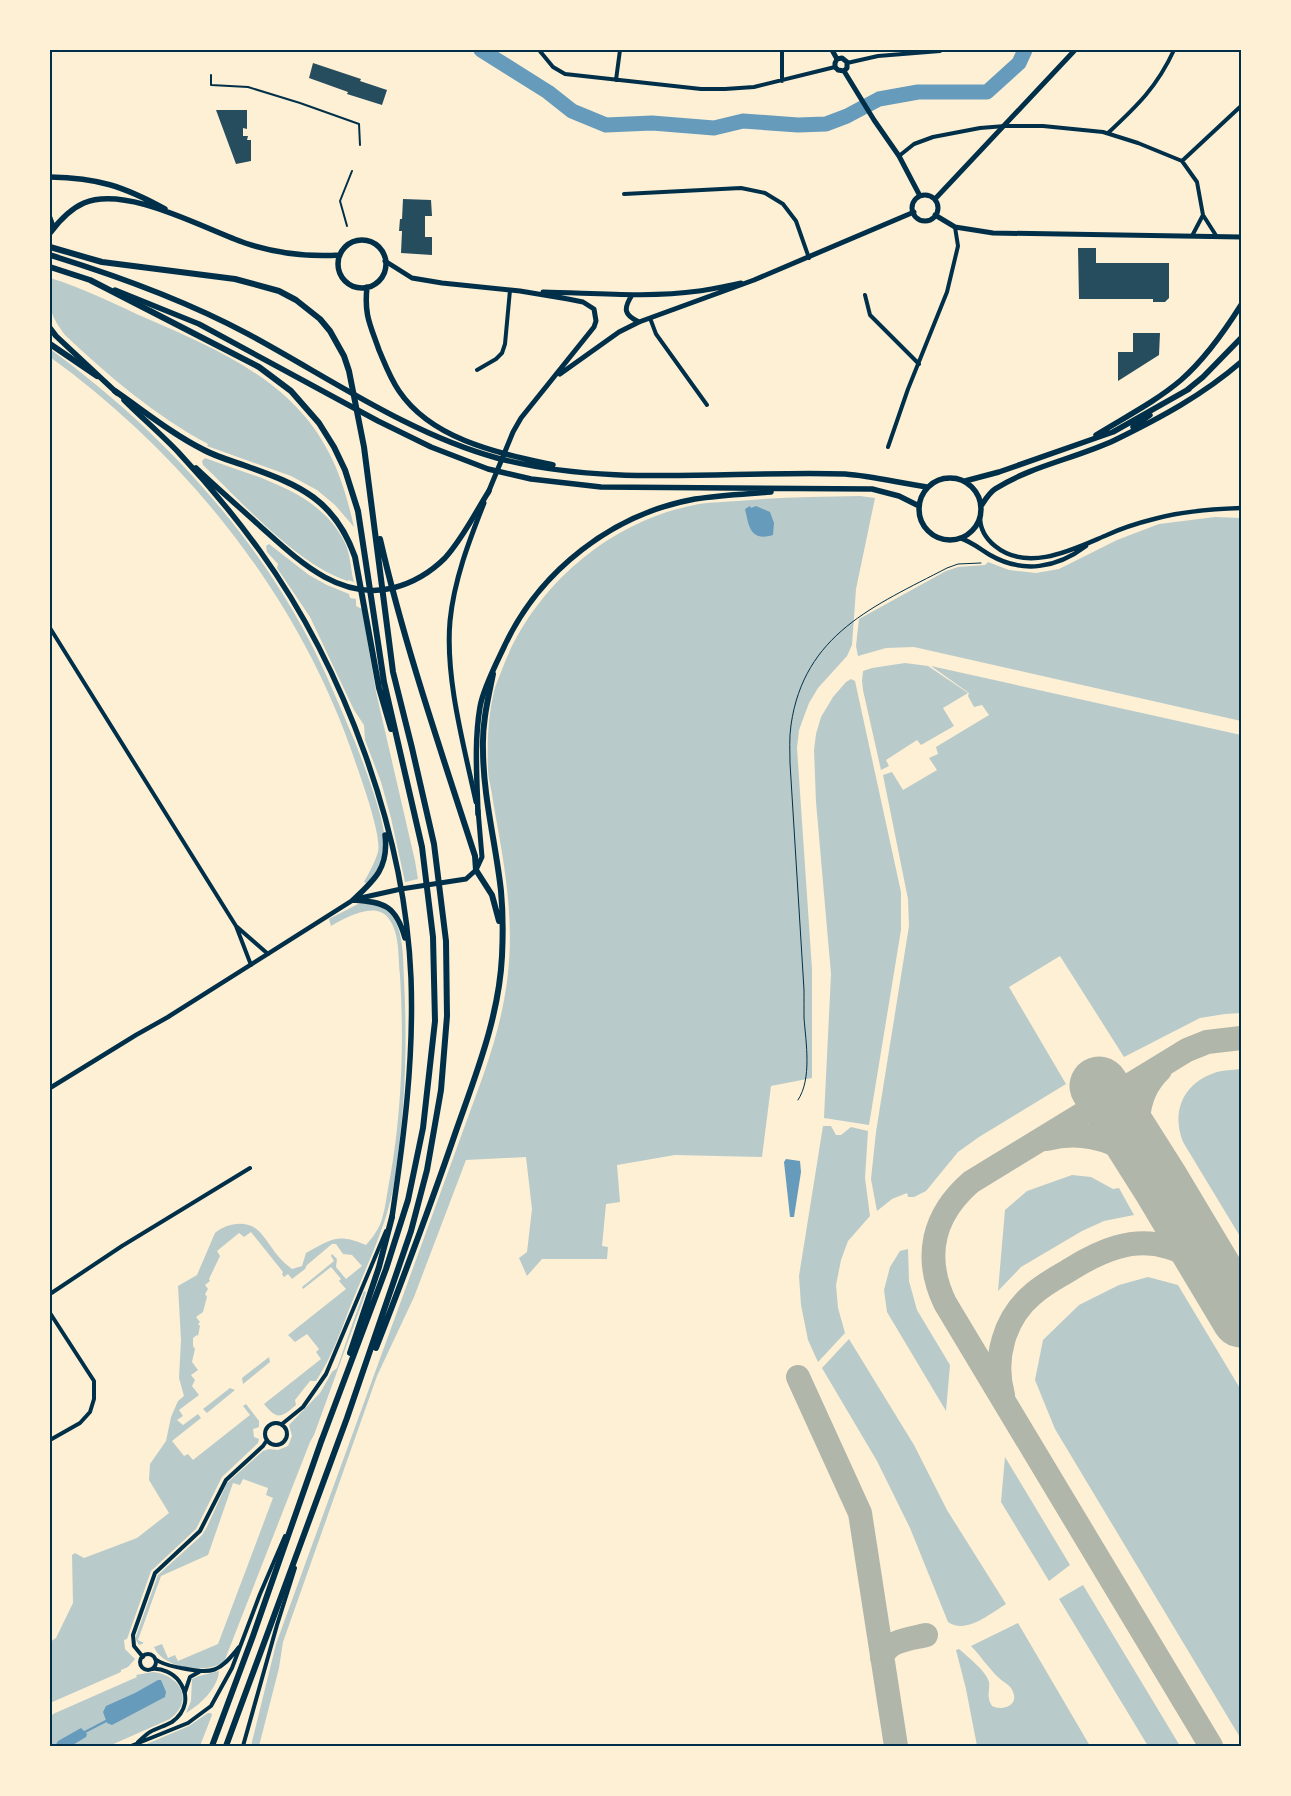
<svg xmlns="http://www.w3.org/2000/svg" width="1291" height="1796" font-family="Poppins,sans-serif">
	<rect width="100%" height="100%" fill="#fdf0d5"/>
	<path fill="#b9caca" d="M50 278C84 288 116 305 148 319 217 349 292 381 328 451 341 475 348 501 354 527L335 505 317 490 291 476 207 446 208 444C157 417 107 375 65 335 47 311 50 306 50 278Z
		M50 349C154 425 248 524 308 638 326 672 340 707 355 742 364 765 387 824 385 847 383 862 375 873 367 884L364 882C369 873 375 862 378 852 382 836 361 778 355 761 301 599 187 456 50 357Z
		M205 458C255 477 318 490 344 541 351 554 350 568 354 582L348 580V581C298 566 241 501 203 465L202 461Z
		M860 496 875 498 856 589 852 645 847 656 818 688 809 703 799 730 797 748 812 969V1078L771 1086 762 1157 675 1155 617 1165 620 1202 606 1204 602 1246 608 1247 607 1259H542L527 1276 519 1258 527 1252 532 1209 526 1157 466 1160 414 1297 377 1376 283 1642 279 1668 259 1746H251L276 1644 483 1076C506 1010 515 960 507 889 504 860 498 830 493 801 492 790 488 779 488 768 487 744 488 719 493 696 494 688 498 680 501 672 532 587 610 520 699 504 712 502 725 502 738 501 778 497 819 497 860 496Z
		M1215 517 1241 518V721L914 647 886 648 858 656 856 646 859 619 946 571 958 567 985 565 988 562 1009 570 1036 573 1059 569 1117 540 1159 524Z
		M269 544 309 575 327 585 349 594 350 598 356 599V606L362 609 376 692 415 861 418 879 405 882 391 818 381 782 365 740 364 725 354 710 310 617 277 568 278 564 267 552 266 546Z
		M905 663 928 666 968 693 943 708 954 726 921 745 917 740 886 760 889 766 881 770 863 690 862 681 863 671 872 668Z
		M931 666 1241 735V1013L1225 1014 1200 1018 1124 1057 1060 956 1009 987 1066 1084 979 1137 958 1152 926 1191 914 1197H908L907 1193 892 1199 877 1211 871 1179 876 1132 909 926 908 899 883 775 892 772 903 790 937 770 929 758 938 754 936 747 989 715 982 705 974 707 968 696 969 693Z
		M851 679 855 681 901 892V930L869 1125 824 1118 831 974 816 802 814 750 816 734 821 717 833 697 846 682Z
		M365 903C375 905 386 907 392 916 404 932 403 960 404 979 407 1038 406 1095 398 1153 396 1171 394 1189 389 1206 380 1239 365 1270 352 1302 341 1330 333 1355 316 1381H310L295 1400 296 1405C281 1418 277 1420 264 1404L321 1359 316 1352 319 1349 307 1334 295 1342 288 1335 346 1289 339 1281 341 1279 331 1267 303 1289 302 1287 334 1261 331 1256 332 1254 337 1259 336 1267 346 1279 362 1266 352 1255 343 1254 336 1244H332L307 1265 305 1269 292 1279 288 1274 284 1277 282 1274 283 1272 251 1232 244 1237 239 1233 217 1251 220 1256 209 1279 210 1281 205 1285 208 1289 205 1294 207 1297 203 1312 196 1317 200 1322 198 1324 200 1326 198 1336 197 1335 193 1338V1346L195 1349 192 1362 198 1370 191 1375 195 1380 192 1386 199 1395 179 1410 183 1416 177 1420 183 1425 198 1414 201 1418 172 1441 184 1456 188 1454 193 1460 250 1415 243 1406 246 1404 259 1421V1427L253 1429 254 1437 259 1439 258 1443 222 1477 196 1529 151 1571 127 1639 124 1640 125 1649 135 1659 128 1667 121 1670V1672L50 1703V1642L56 1638 73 1603 72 1555 75 1553 84 1558 137 1538 169 1513 149 1480 150 1464 166 1441 171 1417 178 1401 184 1396 179 1378 181 1340 178 1286 197 1275 215 1233C225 1224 243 1220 255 1228 264 1234 271 1248 278 1256 282 1261 287 1265 292 1269L302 1266 306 1253C332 1239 337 1233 366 1245 373 1237 379 1229 382 1219 386 1206 387 1192 390 1178 402 1111 404 1042 400 975 398 957 400 934 389 919 376 900 345 918 331 926L329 919 358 904Z
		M1241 1069V1238L1183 1142C1171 1112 1183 1084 1214 1073 1222 1070 1232 1070 1241 1069Z
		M823 1126H831L836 1135H841L851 1127 868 1131 865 1178 870 1216 848 1241 841 1260 836 1285 838 1308 845 1333 818 1362 808 1340 801 1305 799 1276Z
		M1072 1175 1091 1177 1113 1189 1119 1188 1134 1215 1104 1221 1082 1231 1021 1267 998 1291 1005 1210 1027 1191Z
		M908 1249 909 1281 917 1310 950 1365 946 1411 887 1312 884 1290 890 1267 900 1251Z
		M1148 1277 1178 1285 1241 1390V1739L1055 1429 1035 1380 1043 1340 1079 1305 1119 1285Z
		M364 1291 366 1292 314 1435 310 1442 224 1662C206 1674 163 1669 154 1647L162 1644 168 1658 175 1655 178 1661 218 1644 273 1498 266 1495 268 1488 243 1479 240 1485 233 1483 208 1555 161 1576 138 1640 144 1643 139 1645 136 1640V1636L158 1575 202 1535 207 1527 227 1483 263 1451 269 1449 278 1450 288 1446 292 1436 289 1425 320 1393 332 1372 337 1368Z
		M849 1339 914 1445 947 1510 1006 1604C991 1613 966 1635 948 1622L910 1528 877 1461 822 1368Z
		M269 1357 270 1362 243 1384 242 1378Z
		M230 1388 235 1390 207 1413 203 1409Z
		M1005 1457 1070 1565 1049 1581 1001 1502Z
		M1083 1585 1180 1746H1148L1059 1599Z
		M1018 1623 1090 1746H977L966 1689 956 1650 959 1649C968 1657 986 1671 989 1682 990 1691 986 1697 992 1706 1002 1711 1019 1706 1013 1692 1011 1685 1004 1683 999 1678 989 1669 981 1656 971 1646Z
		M219 1671C218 1688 200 1705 186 1713L191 1701 192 1679 199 1676Z
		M153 1672C180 1675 195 1700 170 1719L109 1746H50V1718L53 1714 137 1677 136 1675Z
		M208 1713H211L212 1715 200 1746H142L189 1726Z"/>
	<path fill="#669bbc" d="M750 506 751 508 756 506 770 512 774 523 773 535C750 542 749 526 745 509Z
		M786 1159 800 1161 801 1172 794 1217H790L784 1162Z
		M158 1680H161L166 1692 165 1697 112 1725 107 1723 103 1712 106 1706 135 1693Z
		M81 1728 87 1734 86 1737 71 1746H55L58 1741Z"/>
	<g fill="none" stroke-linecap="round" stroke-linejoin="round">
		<path stroke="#669bbc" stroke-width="2.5" d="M83 1733 106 1721"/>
		<path stroke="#669bbc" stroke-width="15" d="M481 50 548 92 572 111 606 125 652 123 714 128 743 121 798 125 826 124 847 116 879 99 918 92H987L1019 63 1025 50"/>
		<path stroke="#b1b6ab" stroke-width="24" d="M1047 1139C1076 1131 1110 1137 1134 1156 1144 1164 1152 1174 1161 1184
			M1151 1168C1131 1138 1134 1095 1160 1070
			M798 1377 860 1513 896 1746
			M1003 1395C993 1359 1004 1318 1033 1294 1044 1284 1058 1277 1071 1269 1100 1251 1133 1236 1168 1247 1196 1255 1211 1275 1228 1297
			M882 1658C887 1640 910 1639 926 1635
			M1211 1746 945 1303C923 1257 933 1215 971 1182L1187 1050 1207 1042 1241 1038"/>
		<path stroke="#b1b6ab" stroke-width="59" d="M1099 1086 1161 1184 1241 1318"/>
	</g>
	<path fill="#264d5e" d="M313 63 361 79 360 81 387 90 382 105 347 94 348 92 309 78Z
		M216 110H247V129L243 128V136H248L247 140H251V161L236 164Z
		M403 199 431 200 432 216H425V237H432V255L401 253 402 231H399L400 219H402Z
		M1078 248H1096V263H1169V298L1165 302H1153V299H1079Z
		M1133 333H1160L1159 355 1118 381V352H1133Z"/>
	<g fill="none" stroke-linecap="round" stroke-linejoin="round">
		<path stroke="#003049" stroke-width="1" d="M798 1100C812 1079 806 1043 804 1018 804 1009 804 1000 804 990L790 763C790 751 789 738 791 725 804 634 874 606 947 568L958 564 981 563"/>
		<path stroke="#003049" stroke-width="2" d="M211 75V85L248 87 300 103 359 124 360 145
			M347 226 340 201 352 171"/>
		<path stroke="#003049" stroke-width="4" d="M539 50 553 67 565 74 701 89H725L754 87 835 67
			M782 50V81
			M847 63 878 56 940 51
			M616 80 620 50
			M1108 133C1137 106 1157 87 1174 50
			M899 156 914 144 933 137 980 128 1005 126H1043L1103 132 1138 143 1182 161 1197 182 1203 215 1192 236
			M1182 161 1241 106
			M624 194 741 188 765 193 783 204 796 221 809 258
			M1203 215 1217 237
			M865 295 870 315 919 364
			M650 318 656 334 707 405
			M477 370 496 359 502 353 505 344 510 290
			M888 447 908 389 947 292 958 246 955 227
			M50 628 236 926
			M251 965 236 926 268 954
			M50 1294 122 1246 250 1168
			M50 1313 94 1381V1399L90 1412 80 1423 50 1440
			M265 1434a11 11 0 1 1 22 0a11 11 0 1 1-22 0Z
			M282 1424 303 1407 326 1374 386 1231
			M140 1662a8 8 0 1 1 16 0a8 8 0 1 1-16 0Z
			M143 1657 134 1646 133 1635 155 1573 200 1531 226 1480 263 1446 267 1440
			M155 1659C163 1665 172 1666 181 1668 213 1674 219 1673 239 1647
			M185 1692 190 1677 199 1672
			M138 1742C142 1739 146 1734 150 1732 157 1728 165 1726 172 1722 186 1712 190 1696 179 1681 173 1673 162 1668 152 1669
			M131 1746 188 1723 211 1706 232 1668 260 1594 285 1536
			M243 1746 277 1625 295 1568"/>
		<path stroke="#003049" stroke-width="4.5" d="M50 217 54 228
			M980 517C980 529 985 538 995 546 1028 573 1074 549 1107 535 1122 528 1138 523 1154 519 1183 511 1211 509 1241 508
			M960 538C972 542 980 549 990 555 1023 574 1057 568 1086 546
			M50 1088 136 1035 168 1017 353 900"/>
		<path stroke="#003049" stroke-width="5" d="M832 50 837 59
			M837 59 842 58 847 62V68L844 71
			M837 59 835 63V67L838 70 844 71
			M844 71 874 120 899 156 920 196
			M912 208a13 13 0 1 1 26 0a13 13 0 1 1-26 0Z
			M935 199 1075 50
			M935 215 955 227 993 233 1241 237
			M385 261 412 278 442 283 520 291 568 299 583 302 594 309 596 321 594 327 521 418 513 432 488 493
			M543 292C595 293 647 298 699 291 713 289 727 286 741 283
			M632 295C623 309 624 315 639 322
			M560 374 619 332 639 322 754 280 914 212
			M476 802C464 746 445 678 450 621 454 580 469 541 484 503
			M356 899 401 889 466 879 476 870 482 857 478 810"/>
		<path stroke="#003049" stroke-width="5.5" d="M50 177C98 178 123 186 165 209
			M50 233C59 221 70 209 84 203 127 185 204 229 245 243 275 253 309 257 340 255
			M338 264a24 24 0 1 1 48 0a24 24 0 1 1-48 0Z
			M50 255C118 276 185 300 248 334 328 377 409 434 497 458 610 488 730 470 845 474 873 476 899 483 927 487
			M367 287C364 315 370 324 379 350 385 364 390 378 399 391 432 440 499 453 553 465
			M115 290 199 324 378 421 431 447 488 469 531 479 601 487 872 489 899 496 919 506
			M50 328 56 336 117 393
			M1187 390 1203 377 1241 338
			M124 400C142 418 162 435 179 453 208 484 236 518 260 551 345 669 405 833 411 978 414 1061 404 1136 392 1217
			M1133 427 1150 415
			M1096 435C1125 417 1155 402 1181 380 1205 359 1224 332 1241 305
			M196 468C217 488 239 507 261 527 298 560 339 601 393 588 412 583 431 572 445 558 463 538 475 513 489 491
			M919 509a31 31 0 1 1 62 0a31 31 0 1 1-62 0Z
			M965 481 999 472 1113 432 1189 389
			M981 506C985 500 989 493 995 489 1031 466 1077 458 1115 440 1160 418 1203 395 1241 362
			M478 814C477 779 474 742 480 707 483 689 496 664 504 647 539 571 612 514 695 499 720 495 746 494 771 492
			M353 900C375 880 389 867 385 835
			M353 900C385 902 396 906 405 938"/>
		<path stroke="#003049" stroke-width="6" d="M50 247 102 262 235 279 279 291 296 300 320 319 330 331 344 356 349 371 364 447 393 672 412 748 434 844 446 941 447 1016 441 1090 427 1170 411 1231 347 1418 226 1746
			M50 267 90 280 259 367 291 391 319 423 334 447 345 470 358 511 384 682 422 847 433 937 435 1021 423 1128 408 1200 386 1269 321 1442
			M50 344 97 376
			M115 391C144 411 172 434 204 450 217 457 232 461 246 466 300 485 335 500 355 557L379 688 391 729
			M380 539C405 647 441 751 475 856L476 870 492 895 499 921
			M376 1348C404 1276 431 1204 456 1131 476 1074 499 1017 502 956 503 935 503 912 501 891 496 844 483 797 483 749 482 723 488 699 493 674
			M350 1353 379 1267 392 1217
			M212 1746 253 1636 322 1439"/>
	</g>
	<rect width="1291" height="1796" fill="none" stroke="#fdf0d5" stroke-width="102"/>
	<rect x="51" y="51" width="1189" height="1694" fill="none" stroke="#003049" stroke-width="2"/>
</svg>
